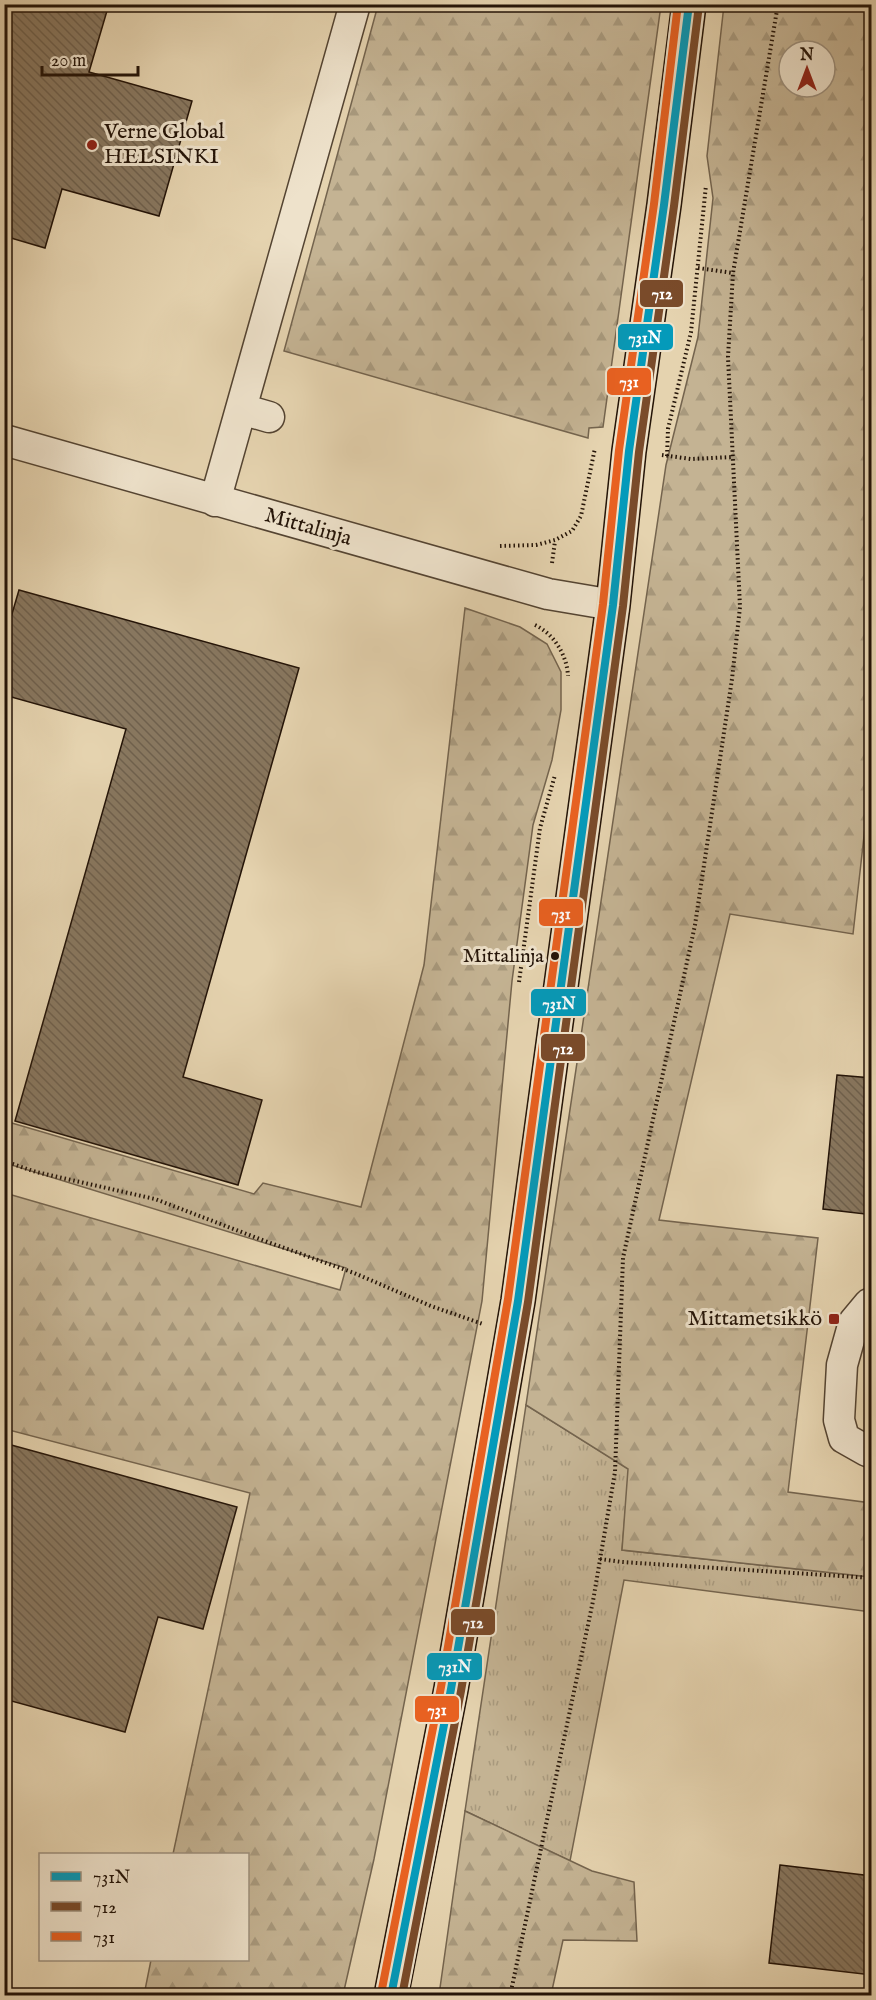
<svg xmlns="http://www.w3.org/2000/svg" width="876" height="2000" font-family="'IM FELL English',serif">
	<defs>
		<pattern id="grass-tufts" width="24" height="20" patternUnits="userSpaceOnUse" patternTransform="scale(1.5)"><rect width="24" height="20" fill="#c4b393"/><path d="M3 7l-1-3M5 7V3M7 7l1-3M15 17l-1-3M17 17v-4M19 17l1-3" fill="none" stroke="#a8997d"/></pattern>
		<pattern id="forest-firs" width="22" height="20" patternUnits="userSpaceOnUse" patternTransform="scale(1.5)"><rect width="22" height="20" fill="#c4b393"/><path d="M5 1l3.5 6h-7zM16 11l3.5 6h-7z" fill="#a8997d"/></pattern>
		<pattern id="building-back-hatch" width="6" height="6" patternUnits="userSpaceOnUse" patternTransform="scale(1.5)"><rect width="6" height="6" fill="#88775f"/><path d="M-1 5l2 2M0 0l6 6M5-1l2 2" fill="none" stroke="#6f604c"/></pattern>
	</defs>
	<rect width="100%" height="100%" fill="#e5d3af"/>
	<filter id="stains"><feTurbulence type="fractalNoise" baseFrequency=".00333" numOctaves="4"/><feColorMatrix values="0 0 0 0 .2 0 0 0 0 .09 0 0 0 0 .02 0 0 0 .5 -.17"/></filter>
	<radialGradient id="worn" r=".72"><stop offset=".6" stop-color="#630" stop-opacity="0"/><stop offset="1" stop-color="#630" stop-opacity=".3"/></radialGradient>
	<path fill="url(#grass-tufts)" stroke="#74644e" stroke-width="1.5" d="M526 1405 629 1469 622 1550 871 1577V1612L624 1580 570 1861 465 1811Z"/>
	<path fill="url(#forest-firs)" stroke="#74644e" stroke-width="1.5" fill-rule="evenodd" d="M378 5H661L603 427 589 428 588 438 284 351Z
		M724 5H871L872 765 853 934 730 914 659 1220 818 1238 788 1492 871 1503V1577L622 1550 628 1469 526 1405 666 465 698 337 713 198 707 156ZM789 51H825V87H789Z
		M465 608 520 627 547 644 561 672V710L552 760 533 825 512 981 482 1301 374 1859 343 1995H144L151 1960H248V1854H173L250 1493 5 1429V1193L340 1290 346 1268 5 1163V1121L254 1194 263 1183 361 1207 424 965Z
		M465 1811 592 1871 634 1882 637 1941 563 1940 551 1995H439Z"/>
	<path fill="url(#building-back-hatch)" stroke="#241408" stroke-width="1.5" d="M4 4H109L89 72 192 101 159 216 62 189 45 248 4 236Z
		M19 590 299 668 183 1077 262 1100 238 1185 15 1121 126 729 4 695V641Z
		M837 1075 872 1078V1153L865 1214 823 1209Z
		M4 1443 237 1507 203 1629 158 1617 125 1732 4 1699Z
		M780 1865 872 1876V1975L769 1963Z"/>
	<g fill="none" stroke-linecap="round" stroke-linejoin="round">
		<g stroke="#544432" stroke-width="33">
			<path id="minor" d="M241 409 269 417
				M4 440 548 594 613 605
				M215 501 355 4
				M872 1303 869 1304 854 1322 842 1365 839 1420 844 1438 867 1451 872 1452"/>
		</g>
		<g stroke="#241408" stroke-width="36">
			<path id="major" d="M391 1996 451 1689 518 1301 613 605 629 451 664 205 689 4"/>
		</g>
		<path stroke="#241408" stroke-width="4" stroke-dasharray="1.5 3" stroke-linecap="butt" d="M698 268 733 273
			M662 455 691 459 733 457
			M667 456 668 429 691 332 706 185
			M500 546 536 545 555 540 572 531 581 516 595 448
			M552 563 555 541
			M535 625C554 634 567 655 568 676
			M519 982 540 828 555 775
			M4 1161 36 1172 155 1199 265 1241 354 1273 431 1306 483 1324
			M600 1559 622 1562 872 1578
			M510 1996 593 1601 615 1472 623 1258 695 925 732 679 740 607 728 357 733 273 778 4"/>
		<use href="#minor" stroke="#eee2cb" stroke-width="30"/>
		<use href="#major" stroke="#e5d3af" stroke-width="33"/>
		<g stroke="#eee2cb" stroke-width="12">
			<path id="bus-1" d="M391 1996 451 1689 518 1301 613 605 629 451 664 205 689 4"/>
		</g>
		<g stroke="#eee2cb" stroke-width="12">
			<path id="bus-2" d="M402 1996 461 1691 528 1302 623 606 639 452 674 206 699 5"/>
		</g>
		<g stroke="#eee2cb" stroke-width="12">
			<path id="bus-3" d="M381 1994 441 1687 508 1299 603 604 619 450 654 204 678 4"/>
		</g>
		<use href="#bus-1" stroke="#049aba" stroke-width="8"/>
		<use href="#bus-2" stroke="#7a4b2a" stroke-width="8"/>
		<use href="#bus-3" stroke="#e86121" stroke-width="8"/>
	</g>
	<g fill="#8f2418" stroke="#eee2cb" stroke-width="2">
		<circle cx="92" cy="145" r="6"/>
		<rect x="828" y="1313" width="12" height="12" rx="3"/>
	</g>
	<circle fill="#241408" stroke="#eee2cb" stroke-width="2" cx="555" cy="956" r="5"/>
	<g text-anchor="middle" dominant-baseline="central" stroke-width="6" stroke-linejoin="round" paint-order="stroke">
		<g font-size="20" fill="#241408" stroke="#eee2cb" text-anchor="end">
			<text x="544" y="956">Mittalinja</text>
		</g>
		<g font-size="22" fill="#241408" stroke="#eee2cb" text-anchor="start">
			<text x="104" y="132">Verne Global<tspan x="104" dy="25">HELSINKI</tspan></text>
			<text x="822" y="1319" text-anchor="end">Mittametsikkö</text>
		</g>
		<g font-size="22" fill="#241408" stroke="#eee2cb">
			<text transform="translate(308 527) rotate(16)">Mittalinja</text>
		</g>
	</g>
	<g stroke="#eee2cb" stroke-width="2">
		<rect x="639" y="279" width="45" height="29" rx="6" fill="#7a4b2a"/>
		<rect x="617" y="323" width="57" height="28" rx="6" fill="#049aba"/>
		<rect x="606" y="367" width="46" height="29" rx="6" fill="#e86121"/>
		<rect x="538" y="898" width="46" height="29" rx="6" fill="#e86121"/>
		<rect x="530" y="988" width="57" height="29" rx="6" fill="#049aba"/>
		<rect x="540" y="1033" width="46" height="29" rx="6" fill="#7a4b2a"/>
		<rect x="450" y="1608" width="46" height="28" rx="6" fill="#7a4b2a"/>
		<rect x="426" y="1652" width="57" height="29" rx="6" fill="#049aba"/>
		<rect x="414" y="1695" width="46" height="28" rx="6" fill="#e86121"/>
	</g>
	<g font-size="16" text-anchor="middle" font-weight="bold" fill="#fff">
		<text x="662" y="299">712</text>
		<text x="645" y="343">731N</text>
		<text x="629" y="387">731</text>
		<text x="561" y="919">731</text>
		<text x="559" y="1009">731N</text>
		<text x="563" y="1054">712</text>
		<text x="473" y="1628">712</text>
		<text x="455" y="1672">731N</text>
		<text x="437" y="1715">731</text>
	</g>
	<rect width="876" height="2000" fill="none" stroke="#e5d3af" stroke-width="24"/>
	<rect x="6" y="6" width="864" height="1988" fill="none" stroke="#241408" stroke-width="3"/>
	<rect x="12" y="12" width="852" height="1976" fill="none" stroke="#241408" stroke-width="1.5"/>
	<rect x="39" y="1853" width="210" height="108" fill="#eee2cb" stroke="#9d907d" stroke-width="1.5"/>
	<rect x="51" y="1872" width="30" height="9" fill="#049aba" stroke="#9d907d" stroke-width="1.5"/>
	<text x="93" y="1883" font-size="18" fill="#241408">731N</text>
	<rect x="51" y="1902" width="30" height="9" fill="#7a4b2a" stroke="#9d907d" stroke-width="1.5"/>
	<text x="93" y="1913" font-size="18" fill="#241408">712</text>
	<rect x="51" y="1932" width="30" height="9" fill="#e86121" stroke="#9d907d" stroke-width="1.5"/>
	<text x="93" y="1943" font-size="18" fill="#241408">731</text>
	<g transform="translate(807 69)"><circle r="28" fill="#eee2cb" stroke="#9d907d" stroke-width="1.5"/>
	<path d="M0-4.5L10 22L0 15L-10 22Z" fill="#8f2418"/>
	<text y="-9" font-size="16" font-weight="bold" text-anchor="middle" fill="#241408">N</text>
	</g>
	<path d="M42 66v9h96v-9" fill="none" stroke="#241408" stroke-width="3"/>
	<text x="51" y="66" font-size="18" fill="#241408" stroke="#eee2cb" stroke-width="4.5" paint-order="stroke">20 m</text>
	<rect width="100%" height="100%" filter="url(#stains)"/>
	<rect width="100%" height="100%" fill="url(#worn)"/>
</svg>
